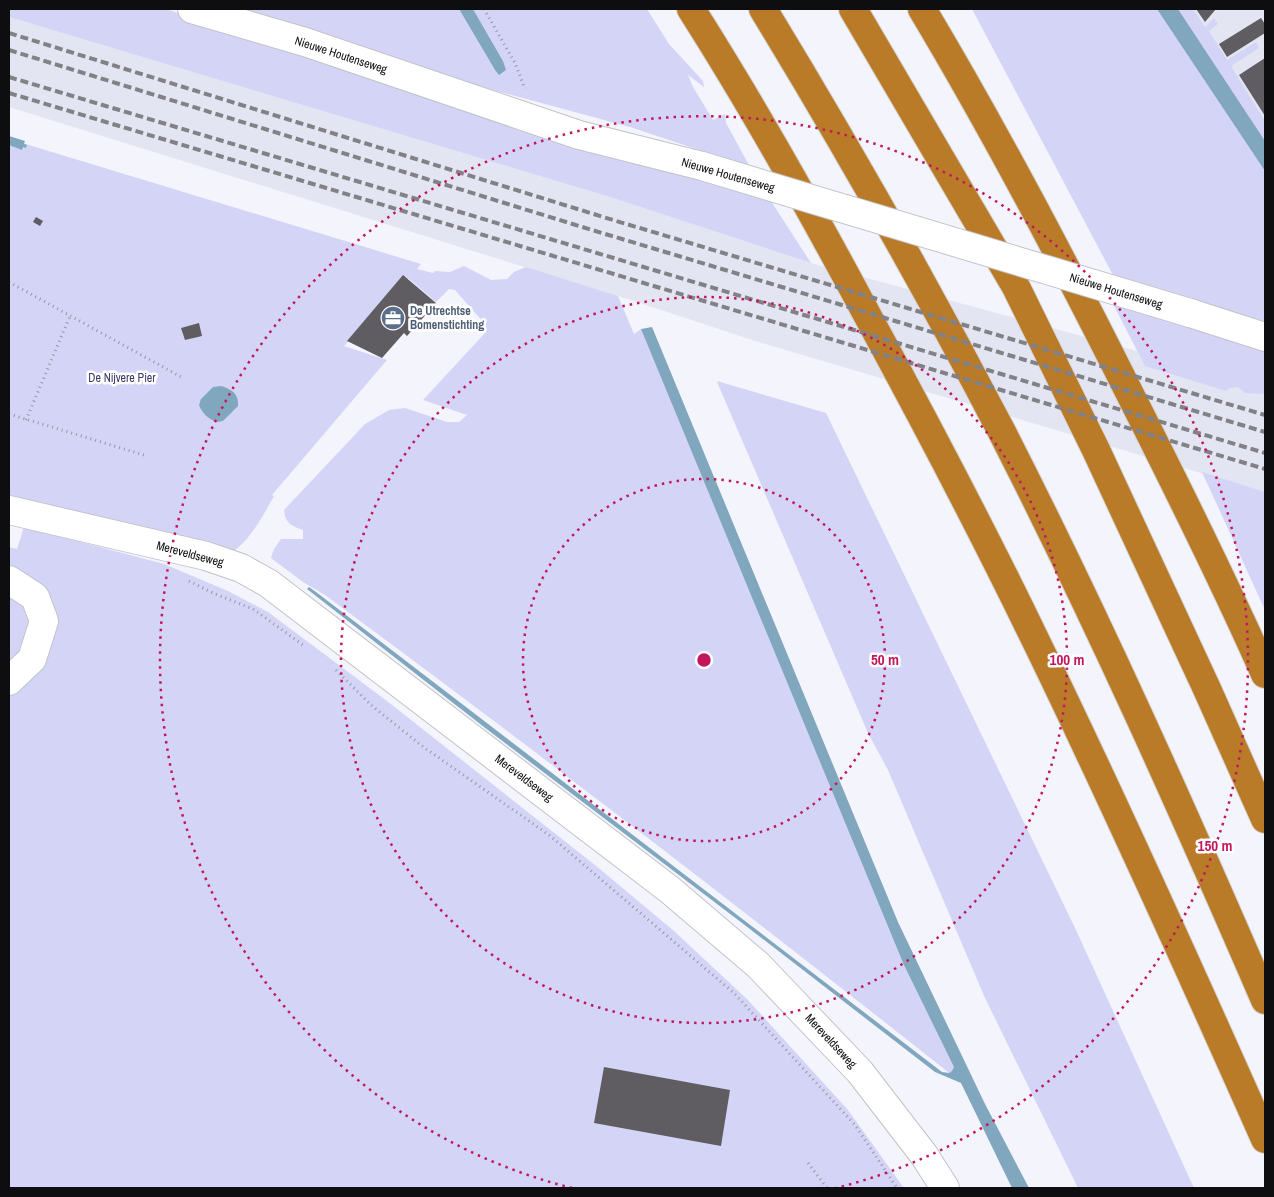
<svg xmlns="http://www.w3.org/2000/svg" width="1274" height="1197" font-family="'Archivo Narrow',sans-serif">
	<rect width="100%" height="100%" fill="#f4f4fc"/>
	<path fill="#e4e5f2" d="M1162 9H1265V164Z
		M9 17 610 197 811 263 1152 355 1265 388V492L755 341 634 301 9 107Z"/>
	<path fill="#d4d4f7" d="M9 9H165L286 45 684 171 691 179H699L769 198 811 263 610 197 9 17Z
		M240 9H459L495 70 503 61 473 9H647L669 44 703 81 704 87 688 75 693 87 713 120 725 114 726 123 750 167 630 127 478 86Z
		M972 9H1164L1265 161V321L1114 277Z
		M1178 9H1193L1205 27 1214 18 1218 24 1209 31 1227 60 1256 42 1259 48 1231 66 1265 121V141Z
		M9 139 421 264 417 269 433 273 435 271 450 272 464 266 491 280 507 279 514 272 526 267 618 296 634 334 641 329 967 1087C756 920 542 755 325 595L303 582 271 558 274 549 281 539H303V530C291 526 285 523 284 510L365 424 389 410 405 408 447 422H459L467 415 423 400 485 333V324L455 290 449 289 436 302 408 278 344 346 387 360 272 495 274 496C264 514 250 541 232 552L9 501Z
		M1112 302 1265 345V389L1264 394 1245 393 1238 387 1229 388 1226 391 1145 366Z
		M717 381 826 413 1076 930 1194 1188H1078L985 998 888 770 868 733 720 389Z
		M1202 472 1265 492V610Z
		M24 527 164 564 228 591 268 612 387 701 595 865 674 931 747 999 848 1110 904 1188H9V547L17 549Z"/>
	<path fill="#81a7be" d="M459 9H473L503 61 506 70 499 75 495 70Z
		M1157 9H1178L1265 141V171Z
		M9 136 25 141 24 144 27 145 26 148 23 147 22 150 9 145Z
		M652 327 898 922 985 1104 1029 1188H1012L961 1083 935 1072 746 926 484 727 307 589 309 587 316 592 942 1072 949 1073 952 1071 954 1067 904 965 641 329Z
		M221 386C231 389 239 393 238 406L223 421 217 422C208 419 202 413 199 405L201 399 213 387Z"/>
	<path fill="#5f5c62" d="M1196 9H1216L1205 22Z
		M1261 18 1265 24V33L1227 57 1219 44Z
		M1265 58V116L1239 75Z
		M36 217 43 221 40 226 33 222Z
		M403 275 436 303 407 336 404 333 382 358 347 341Z
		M199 323 202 336 185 340 181 328Z
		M604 1067 730 1090 721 1146 594 1123Z"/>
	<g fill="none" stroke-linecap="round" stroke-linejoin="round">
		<g stroke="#c2c2c9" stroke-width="30">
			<path id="minor" d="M192 9 305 42 579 135 702 166
				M1190 313 1265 337
				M9 510 206 556 241 568 268 583 670 890 758 965 860 1072 924 1155 945 1188
				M9 580 35 597 44 621 32 659 9 681"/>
		</g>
		<g stroke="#d4d4d4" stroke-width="30">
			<path id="highway" d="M691 9C756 111 815 217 872 324 928 427 982 530 1033 635 1114 801 1190 970 1265 1139
				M763 9C847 147 927 288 1002 432 1097 618 1182 808 1265 1000
				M853 9 1016 287 1096 450 1207 689 1265 819
				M922 9C998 136 1066 266 1132 398 1178 489 1224 581 1265 674"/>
		</g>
		<path stroke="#97979d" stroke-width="3" stroke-dasharray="1 4" stroke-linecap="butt" d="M484 9 515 63 525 89
			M9 282 183 378
			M9 414 144 455
			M26 420 70 316
			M189 581 213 593 253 609 303 645
			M336 670 371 705 422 746 549 835 734 993 855 1125 897 1188
			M808 1163 827 1188"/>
		<use href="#minor" stroke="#fff" stroke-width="28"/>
		<use href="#highway" stroke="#b97b28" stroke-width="28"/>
		<path stroke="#818186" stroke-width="4" stroke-dasharray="8 4" stroke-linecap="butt" d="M9 33 613 220 1265 415
			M9 50 592 230 1265 432
			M9 77 1265 453
			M9 93 1265 469"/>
		<g stroke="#c2c2c9" stroke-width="30" stroke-linecap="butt">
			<path id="minor-bridge" d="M702 166 1190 313"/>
		</g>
		<use href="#minor-bridge" stroke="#fff" stroke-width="28"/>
	</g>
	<g fill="none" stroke="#c2185b" stroke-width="2.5" stroke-dasharray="2.5 5">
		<circle cx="704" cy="660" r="181"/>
		<circle cx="704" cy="660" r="363"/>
		<path d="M572 1188A544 544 0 1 1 836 1188"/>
	</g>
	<defs>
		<g id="office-disc" transform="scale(1.25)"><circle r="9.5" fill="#5c6f8a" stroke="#fff"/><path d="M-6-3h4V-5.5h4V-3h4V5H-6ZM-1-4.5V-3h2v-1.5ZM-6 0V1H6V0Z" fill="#fff"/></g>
	</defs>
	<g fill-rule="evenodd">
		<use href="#office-disc" x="393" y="318"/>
	</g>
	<g text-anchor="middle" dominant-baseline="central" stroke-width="5" stroke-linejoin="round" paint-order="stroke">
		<g font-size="12" fill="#0e0e10" stroke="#fff">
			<text transform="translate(341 55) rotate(18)">Nieuwe Houtenseweg</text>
			<text transform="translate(728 175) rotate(16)">Nieuwe Houtenseweg</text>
			<text transform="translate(1116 291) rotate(17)">Nieuwe Houtenseweg</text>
			<text transform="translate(190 554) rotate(15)">Mereveldseweg</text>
			<text transform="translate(524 778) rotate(37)">Mereveldseweg</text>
			<text transform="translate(831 1041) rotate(47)">Mereveldseweg</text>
		</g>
		<g font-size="12" font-weight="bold" fill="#4e5e75" stroke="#fff" text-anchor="start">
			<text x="410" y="311">De Utrechtse<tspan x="410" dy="14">Bomenstichting</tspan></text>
		</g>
		<g font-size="12" fill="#3c386a" stroke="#fff">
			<text x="122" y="378">De Nijvere Pier</text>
		</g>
	</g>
	<circle cx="704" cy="660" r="8" fill="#c2185b" stroke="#fff" stroke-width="2.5"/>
	<g font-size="15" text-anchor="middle" font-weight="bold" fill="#c2185b" stroke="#fff" stroke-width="5" stroke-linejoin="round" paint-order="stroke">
		<text x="885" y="665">50 m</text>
		<text x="1067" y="665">100 m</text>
		<text x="1215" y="851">150 m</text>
	</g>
	<rect width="1274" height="1197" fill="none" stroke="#0e0e10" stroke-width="20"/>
</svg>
